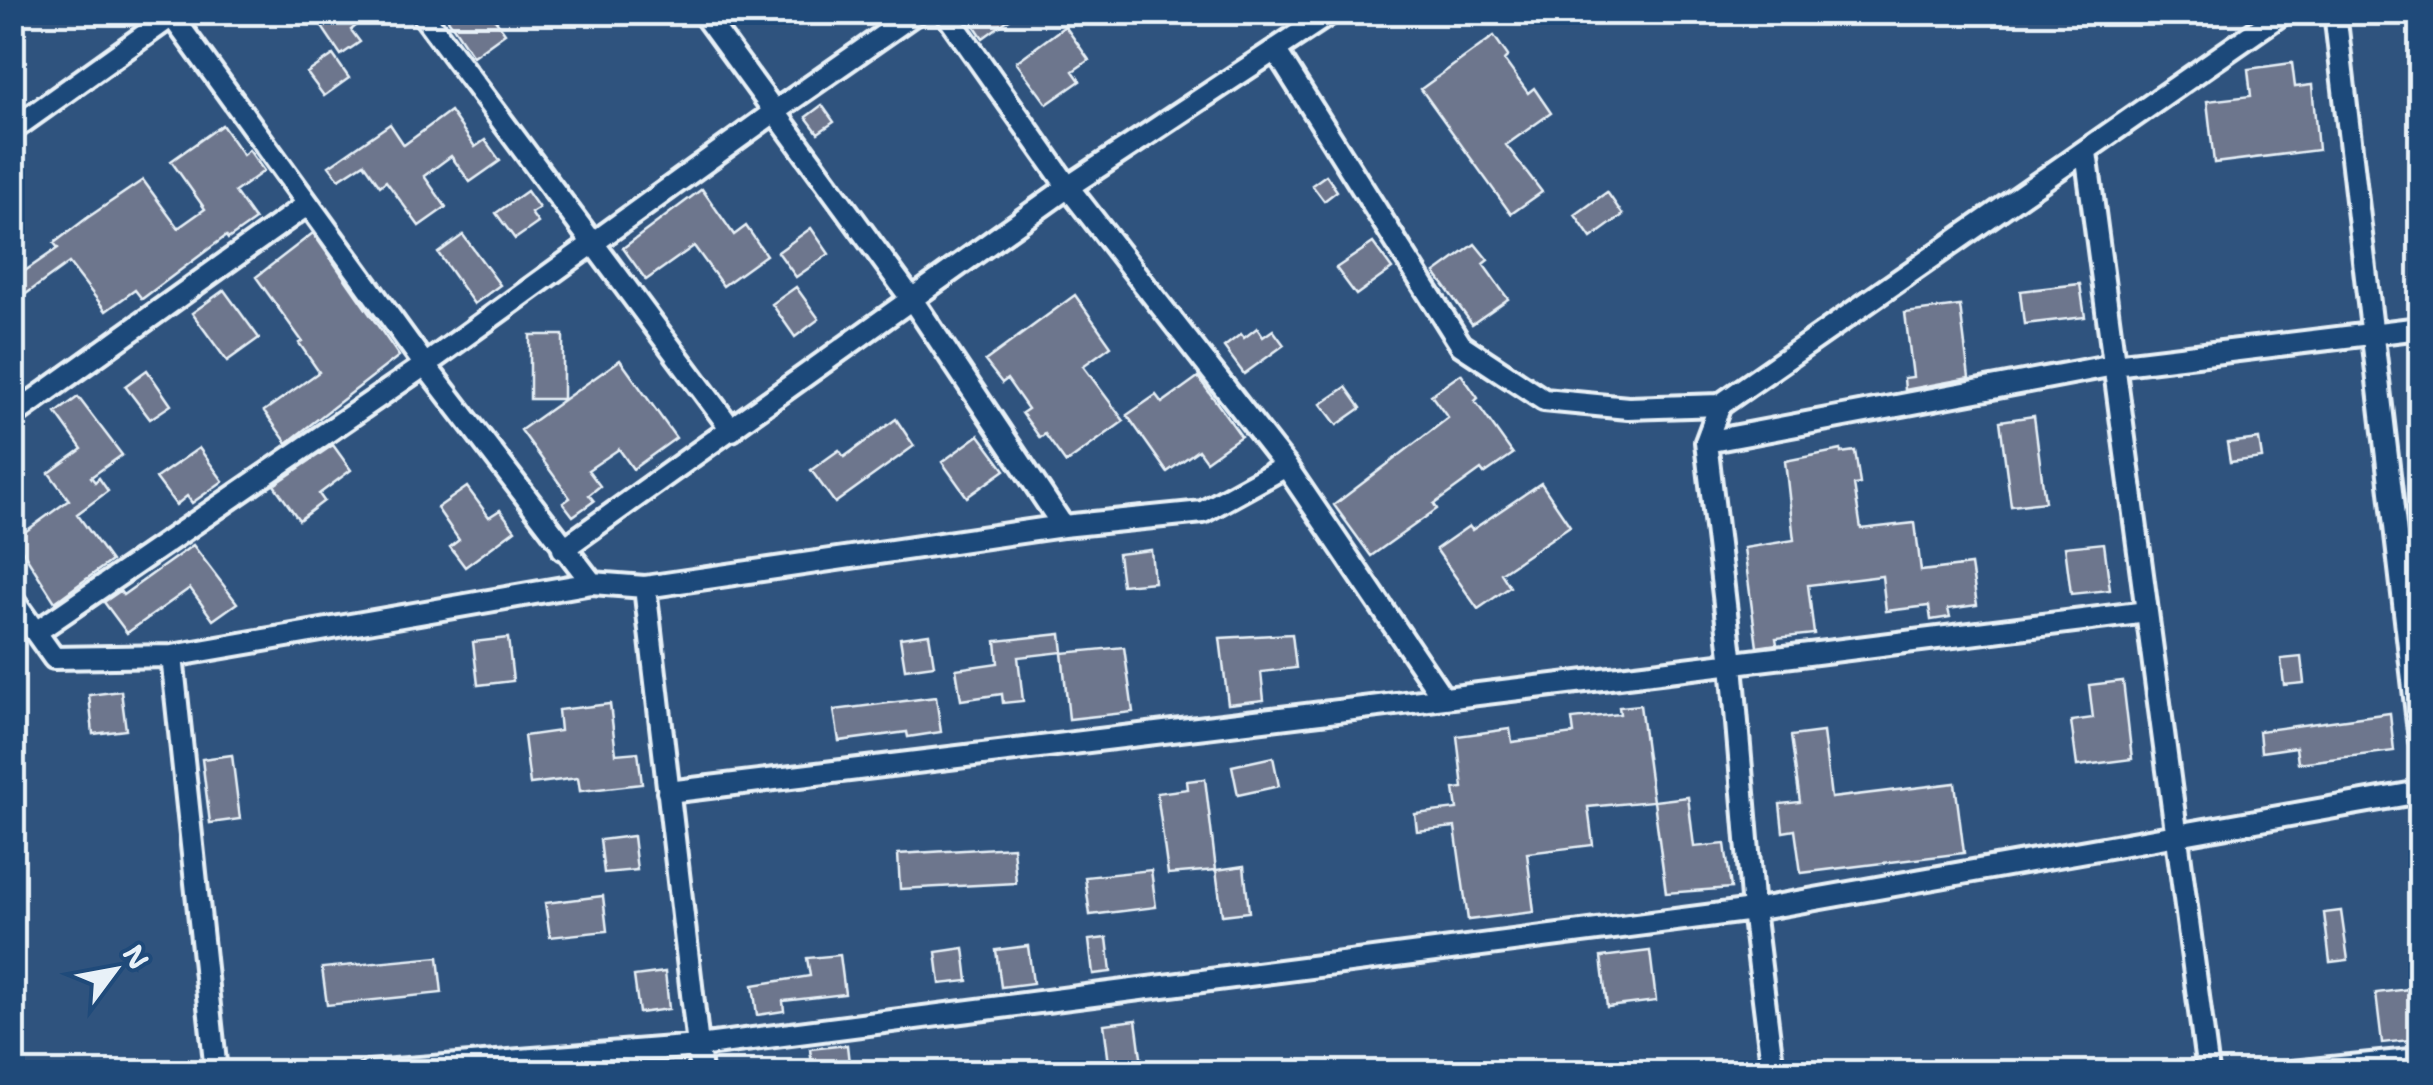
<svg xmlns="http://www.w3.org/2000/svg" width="2433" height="1085" font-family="'Shantell Sans',sans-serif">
	<rect width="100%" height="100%" fill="#2f537e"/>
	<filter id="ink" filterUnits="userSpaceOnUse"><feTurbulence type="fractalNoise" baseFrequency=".01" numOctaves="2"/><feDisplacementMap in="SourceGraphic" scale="20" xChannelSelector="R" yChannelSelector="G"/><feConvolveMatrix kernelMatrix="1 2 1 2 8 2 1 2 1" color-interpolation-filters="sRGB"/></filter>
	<g filter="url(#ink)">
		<path fill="#6d768d" stroke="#e8f1f8" stroke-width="2.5" d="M312 12H349L357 25 351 30 360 42 341 55Z
			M443 12H490L505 33 473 56Z
			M965 12H1019L983 38Z
			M1065 26 1089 60 1073 71 1080 81 1047 104 1016 62Z
			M1494 36 1508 56 1504 60 1528 93 1534 88 1551 113 1506 145 1542 192 1511 214 1421 89Z
			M333 55 349 78 324 96 307 73Z
			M2292 63 2295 87 2312 85 2318 150 2214 163 2207 101 2251 96 2248 69Z
			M822 105 834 122 818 133 806 117Z
			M450 111 475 147 485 140 500 161 470 182 451 156 424 176 446 207 419 226 386 181 380 186 364 163 339 179 329 166 390 124 404 145Z
			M222 125 243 155 249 150 264 171 235 192 255 220 228 239 226 236 142 299 135 290 106 311 69 263 12 304V280L58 248 54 243 87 218 143 180 178 228 205 209 171 161Z
			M1326 175 1337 191 1324 201 1312 185Z
			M702 189 734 235 746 226 766 255 723 286 694 246 646 280 623 248Z
			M527 191 539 208 531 213 538 223 515 239 496 213Z
			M1607 192 1623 215 1591 238 1575 215Z
			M811 228 829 254 796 277 778 252Z
			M313 233 399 356 287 443 264 411 319 372 299 343 302 341 256 277Z
			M463 235 500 285 474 304 438 253Z
			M1373 243 1392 269 1356 295 1336 268Z
			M1475 244 1488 260 1483 264 1508 299 1472 324 1435 273Z
			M2080 284 2085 317 2024 324 2020 291Z
			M796 287 819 319 795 337 772 304Z
			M224 290 259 338 227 361 192 313Z
			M1075 295 1111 346 1083 366 1124 421 1066 463 1045 434 1040 438 1022 413 1028 409 1007 379 1002 383 985 361Z
			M1960 306 1969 378 1905 390 1904 378 1913 377 1905 313Z
			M1257 328 1263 337 1273 330 1284 345 1244 374 1224 347 1241 334 1244 338Z
			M530 335H563V399H530Z
			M620 360 676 438 633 469 619 449 588 470 600 486 589 495 594 501 573 516 563 503 570 498 521 430Z
			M147 370 171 405 150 419 125 386Z
			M1461 374 1478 398 1475 401 1513 454 1484 474 1481 470 1434 504 1437 509 1371 556 1334 505 1448 418 1431 395Z
			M1198 377 1241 436 1206 461 1198 450 1167 472 1127 415 1156 395 1162 403Z
			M1346 387 1361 408 1337 425 1321 404Z
			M78 397 122 455 91 477 95 482 99 478 108 491 77 514 111 561 55 602 15 539 69 500 49 473 82 449 56 413Z
			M2034 416 2045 502 2011 506 2000 421Z
			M896 419 914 446 835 503 811 470 839 450 844 457Z
			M979 435 1005 470 967 497 942 462Z
			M2259 439 2262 458 2230 462 2227 443Z
			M333 445 351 470 319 494 324 501 299 520 274 485Z
			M199 448 223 481 192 503 187 496 176 505 156 478Z
			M1841 450V453L1855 451 1860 484 1854 485 1861 529 1915 523 1921 571 1971 565 1977 605 1948 609 1950 617 1931 620 1929 606 1886 611 1882 576 1808 585 1814 634 1776 638 1777 644 1757 647 1744 548 1794 540 1785 461Z
			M1541 483 1570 526 1501 573 1510 587 1478 609 1436 549 1469 526 1472 530Z
			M467 487 489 517 500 510 515 530 465 567 450 547 459 540 437 508Z
			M2104 543 2110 590 2071 594 2065 547Z
			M193 545 237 603 213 620 190 588 127 633 104 602 120 591 123 595Z
			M1151 550 1154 582 1122 585 1118 554Z
			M929 634 934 665 905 669 900 638Z
			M1061 634 1063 652 1018 657 1023 701 1003 703 1002 694 961 700 956 669 998 663 996 641Z
			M1292 634 1296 668 1261 672 1264 700 1228 704 1220 638Z
			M508 638 513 681 478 685 473 642Z
			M1124 647 1133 712 1069 719 1062 653Z
			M2301 657 2304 683 2284 685 2281 659Z
			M2123 681 2132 759 2077 766 2071 721 2093 718 2089 685Z
			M121 691 126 730 93 734 89 695Z
			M936 697 941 732 908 737 907 732 839 741 834 710Z
			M610 704 616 754 638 752 642 784 580 791 578 778 530 784 524 736 560 731 558 710Z
			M1640 705 1653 801 1588 807 1593 845 1527 853 1534 912 1468 920 1455 827 1417 831 1415 814 1457 809 1454 789 1463 788 1457 736 1510 729 1512 742 1574 734 1572 719 1620 714 1619 707Z
			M2390 713 2394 751 2298 763 2296 747 2261 752 2259 731Z
			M1823 732 1831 798 1955 783 1964 853 1801 873 1795 830 1783 832 1780 804 1800 802 1791 736Z
			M232 755 240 819 210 823 202 759Z
			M1273 757 1279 786 1238 795 1232 766Z
			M1205 779 1216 870 1168 874 1157 793 1188 789 1187 781Z
			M1688 797 1694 847 1725 844 1731 888 1666 893 1654 801Z
			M633 836 637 870 604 873 600 840Z
			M1013 847 1016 883 900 889 898 854Z
			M1244 866 1249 912 1222 915 1216 870Z
			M1151 870 1156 907 1090 915 1085 877Z
			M603 896 607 931 550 937 545 903Z
			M2341 911 2348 960 2330 962 2324 913Z
			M1107 938 1111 972 1093 974 1089 940Z
			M1028 946 1033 983 1001 987 996 950Z
			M964 948 968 981 940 984 936 952Z
			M1650 951 1656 1001 1607 1007 1601 957Z
			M840 955 845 994 783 1001 784 1011 757 1015 753 985 810 976 807 958Z
			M438 957 442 993 327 1005 322 968Z
			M665 972 669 1009 639 1013 634 976Z
			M2409 989 2411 1006 2419 1005 2420 1039 2382 1043 2376 993Z
			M1136 1020 1143 1072H1110L1104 1024Z
			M847 1045 850 1072H813L810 1049Z"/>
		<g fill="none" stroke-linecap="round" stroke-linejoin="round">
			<g stroke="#e8f1f8" stroke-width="28">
				<path id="street" d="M169 12 425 365 592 583
					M421 12 732 430
					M702 12 913 301 1063 526
					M945 12 1068 187 1286 466 1443 698
					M2335 12 2420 740
					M1276 51 1461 345 1544 400 1628 408 1720 405
					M12 130 177 12
					M2086 152 2208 1072
					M12 416 308 204
					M1706 442 2114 365 2420 328
					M563 549 1068 187 1332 12
					M645 587 701 1072
					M12 599 54 658 172 656 592 583 645 587 1063 526 1203 512 1286 466
					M36 632 425 365 774 112 917 12
					M172 656 216 1072
					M668 792C1161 736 1654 673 2147 612
					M369 1072 698 1046 1753 910 2420 792
					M1773 1072 1753 910 1732 664 1706 442 1720 405 2284 12
					M2292 1072 2420 1059"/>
			</g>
			<use href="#street" stroke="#1f4a7a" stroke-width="20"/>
		</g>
	</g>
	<rect width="2433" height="1085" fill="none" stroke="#1f4a7a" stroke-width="50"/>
	<rect x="25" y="25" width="2383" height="1035" fill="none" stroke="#e8f1f8" stroke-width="4" filter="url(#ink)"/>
	<g transform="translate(115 970) rotate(58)" stroke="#1f4a7a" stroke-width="8" paint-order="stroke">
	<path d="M0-8L18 38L0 25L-18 38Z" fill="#e8f1f8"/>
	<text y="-15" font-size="28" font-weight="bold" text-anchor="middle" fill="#e8f1f8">N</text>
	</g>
</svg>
